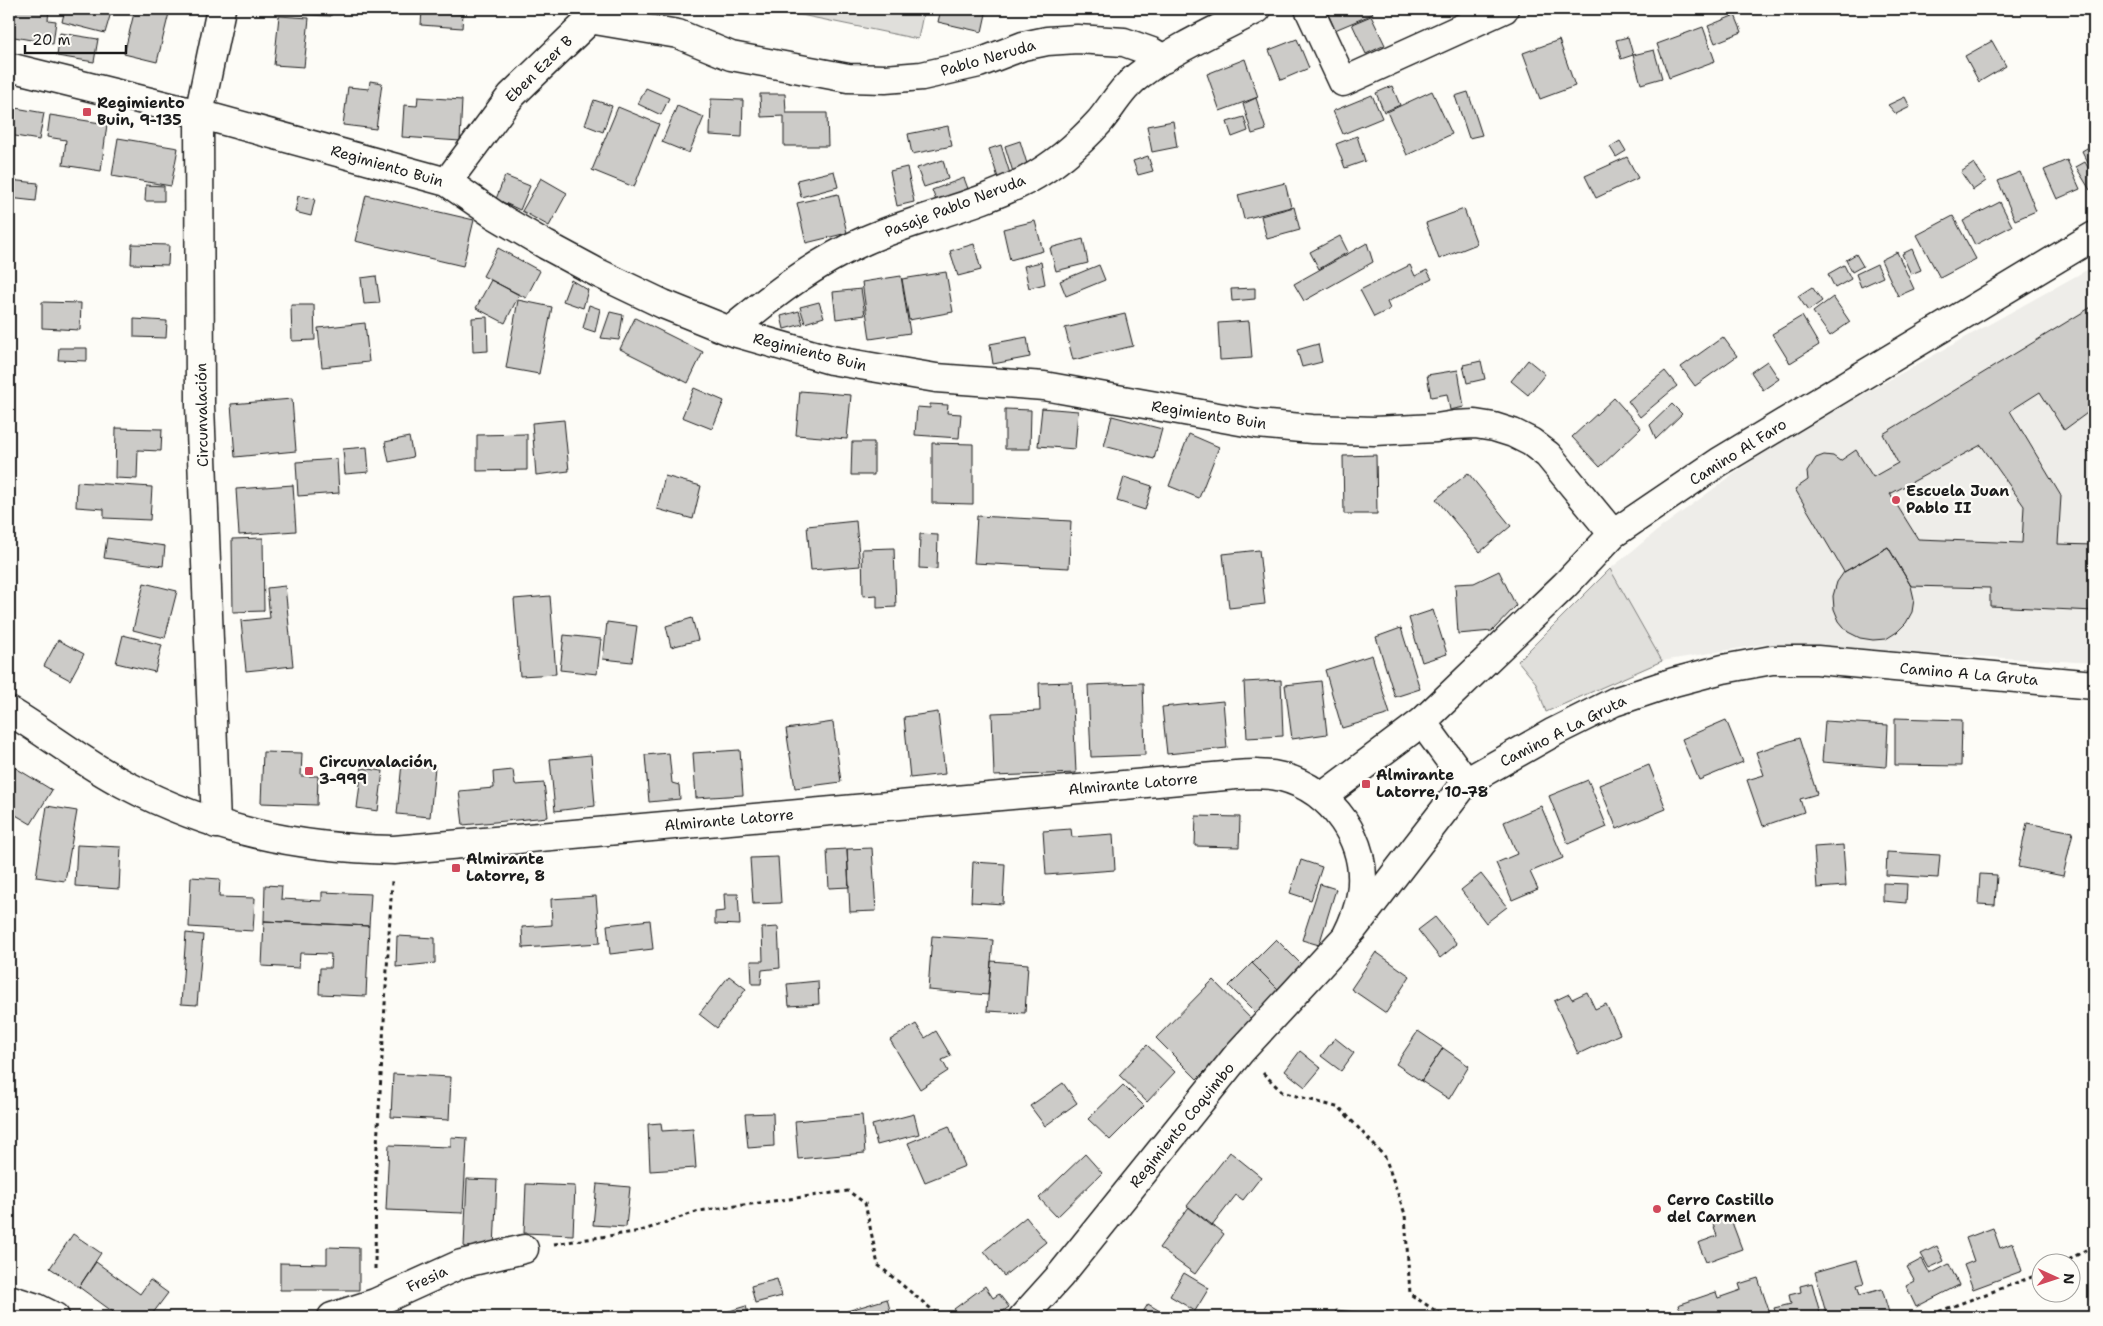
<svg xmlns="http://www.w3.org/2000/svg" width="2103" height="1326" font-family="'Shantell Sans',sans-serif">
	<rect width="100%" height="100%" fill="#fdfcf7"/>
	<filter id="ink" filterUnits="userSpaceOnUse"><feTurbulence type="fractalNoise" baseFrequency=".02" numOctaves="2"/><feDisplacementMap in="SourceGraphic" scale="10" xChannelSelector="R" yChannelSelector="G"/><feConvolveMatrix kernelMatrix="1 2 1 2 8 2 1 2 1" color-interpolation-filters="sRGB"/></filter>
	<g filter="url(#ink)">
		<path fill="#eeede9" d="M2094 266V663L1765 644 1662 661 1546 712 1536 683 1518 661 1610 569 1663 526 1776 443Z"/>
		<path fill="#e0dfdb" stroke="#7e7e7c" d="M772 9H924L918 39Z
			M1610 569 1662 661 1546 712 1536 683 1518 661Z"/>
		<path fill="#cccbc8" stroke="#1c1c1c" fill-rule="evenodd" d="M9 9H49L48 20 56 21 53 44 9 36Z
			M65 9H112L105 33 62 22Z
			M135 9H170L157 62 124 54Z
			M304 9H331V16L304 15Z
			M941 9H987L982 32 938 22Z
			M1326 9H1371L1373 14 1335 30Z
			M422 10 463 14 462 28 421 25Z
			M1735 15 1742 32 1715 43 1708 26Z
			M279 16 309 18 304 67 274 65Z
			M1371 16 1385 45 1366 54 1352 24Z
			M1703 27 1715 61 1669 78 1657 44Z
			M60 33 98 39 94 62 57 56Z
			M1628 37 1633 55 1621 59 1616 40Z
			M1297 39 1309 68 1281 80 1269 50Z
			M1559 40 1575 86 1540 99 1523 53Z
			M1992 41 2006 66 1979 82 1965 56Z
			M1654 50 1662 78 1641 84 1633 55Z
			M1245 59 1258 97 1220 111 1207 74Z
			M370 81 382 83 376 129 343 125 348 87 369 89Z
			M1392 86 1400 105 1384 112 1376 93Z
			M646 88 669 98 661 115 638 104Z
			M1432 91 1452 134 1407 155 1387 112Z
			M1468 92 1482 135 1469 138 1455 96Z
			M760 94H785L786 113H827L828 146H784V116L761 117Z
			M1372 95 1382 118 1343 134 1333 111Z
			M418 97 462 100 460 141 402 137 404 105 417 106Z
			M1905 97 1910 107 1896 114 1888 105Z
			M1256 98 1266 130 1252 134 1243 104Z
			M711 99 743 100 742 137 710 135Z
			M594 100 612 106 603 132 585 125Z
			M677 106 704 117 689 153 662 142Z
			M10 107 44 113 39 140 9 135Z
			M618 107 659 124 634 187 592 170Z
			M50 115 107 124 101 171 63 165 66 140 47 137Z
			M1244 117 1248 131 1232 137 1227 122Z
			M1173 121 1177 147 1152 152 1147 126Z
			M948 126 952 146 912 154 908 134Z
			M1357 136 1365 161 1345 168 1336 144Z
			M118 138 178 148 171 186 112 176Z
			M1020 141 1028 167 1013 172 1005 146Z
			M1620 141 1626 151 1616 157 1610 147Z
			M2094 144V159L2088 163 2082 151Z
			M1001 145 1011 177 999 181 989 149Z
			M1148 156 1153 171 1138 175 1133 161Z
			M1627 157 1638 178 1596 198 1585 176Z
			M943 160 948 179 924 187 917 168Z
			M2067 160 2080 189 2057 199 2044 170Z
			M2085 162 2094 178V188L2090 190 2076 167Z
			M1974 163 1986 181 1973 190 1961 172Z
			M907 167 914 202 897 206 890 171Z
			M834 171 838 187 801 197 797 180Z
			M2020 172 2036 211 2015 220 1998 181Z
			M505 176 530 186 520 210 496 199Z
			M541 178 567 193 549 226 522 211Z
			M964 178 970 194 938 206 932 190Z
			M9 180 38 183 36 201 9 198Z
			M1285 183 1291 207 1244 219 1238 195Z
			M146 185 164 186V201H145Z
			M838 194 847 233 806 243 797 203Z
			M366 195 474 220 463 266 355 241Z
			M298 196 315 199 311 216 295 212Z
			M2000 202 2012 226 1975 245 1963 221Z
			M1294 207 1300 230 1267 239 1261 216Z
			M1464 209 1477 244 1439 259 1426 223Z
			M1953 216 1976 259 1940 278 1917 235Z
			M1035 221 1043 251 1010 260 1003 229Z
			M1340 236 1348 252 1319 269 1310 252Z
			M1083 239 1088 263 1056 271 1050 248Z
			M1367 243 1373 262 1304 301 1294 284Z
			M132 244 169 245 168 265 131 264Z
			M974 244 981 270 958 276 950 251Z
			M498 248 540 271 526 298 483 276Z
			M1912 249 1921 270 1911 274 1902 254Z
			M1897 252 1914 289 1898 296 1881 260Z
			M1856 254 1863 266 1852 272 1846 260Z
			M1041 262 1045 284 1029 288 1024 266Z
			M1877 264 1883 277 1861 287 1856 274Z
			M1099 265 1105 280 1066 296 1060 281Z
			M1410 265 1415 276 1427 270 1432 279 1387 302 1390 309 1374 317 1360 290Z
			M1844 265 1851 279 1835 288 1828 274Z
			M946 272 953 312 909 320 902 279Z
			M376 276 380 303 364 304 361 278Z
			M901 276 910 333 870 339 862 282Z
			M491 280 519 295 505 323 476 308Z
			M571 280 588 290 583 308 563 301Z
			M1812 287 1822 301 1808 311 1798 296Z
			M1255 288V299L1232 301 1231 289Z
			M861 289 865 315 836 319 833 292Z
			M1833 297 1850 322 1830 336 1813 312Z
			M518 300 552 307 539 374 506 368Z
			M42 302 81 303 80 330 42 328Z
			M819 302 824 317 805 323 800 307Z
			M291 305H314L315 340 292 341Z
			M589 305 600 309 595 332 583 328Z
			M2093 306 2094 408 2064 430 2040 392 2010 411 2061 496 2058 544 2094 545V611L1990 606V588L1911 586 1888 547 1844 572 1795 489 1808 480 1807 472 1816 458 1824 455 1833 456 1840 461 1856 450 1873 477 1898 463 1883 434ZM1981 445 2024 506 2022 543 1918 539 1890 494Z
			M799 311 803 324 784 329 781 316Z
			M610 312 623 315 619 340 601 338Z
			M1125 314 1133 346 1073 360 1065 328Z
			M1802 316 1819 345 1790 363 1772 334Z
			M487 317 488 351 473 352 472 318Z
			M635 318 703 352 688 383 620 349Z
			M134 319 167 321 166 338 134 337Z
			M1249 321 1252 358 1220 360 1218 323Z
			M365 323 369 362 322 367 318 328Z
			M1027 337 1030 357 993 364 990 344Z
			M1723 337 1737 356 1695 386 1681 367Z
			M1318 344 1322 362 1302 367 1297 350Z
			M59 348H87V361L58 360Z
			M1528 360 1545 374 1528 395 1511 381Z
			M1481 361 1485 379 1467 383 1463 365Z
			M1767 361 1779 379 1763 390 1751 372Z
			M1458 370 1464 407 1450 410 1447 394 1431 397 1427 375Z
			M1665 371 1677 386 1640 417 1628 401Z
			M694 388 724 401 712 429 682 417Z
			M800 391 851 395 847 439 796 435Z
			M1614 398 1641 428 1600 467 1572 437Z
			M292 399 296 451 235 457 231 404Z
			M930 404 948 405 947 413 961 414 959 438 915 435 917 407 930 408Z
			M1672 404 1682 414 1656 439 1650 425Z
			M1042 408 1078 411 1075 449 1038 446Z
			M1005 409 1031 410 1030 449H1005Z
			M1112 416 1162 429 1154 459 1104 446Z
			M564 420 569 471 536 475 532 423Z
			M116 428 162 429 161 451 138 450 137 479 115 478Z
			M527 434V470L477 471V435Z
			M1189 434 1219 447 1199 498 1169 486Z
			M409 437 413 457 389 462 385 442Z
			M852 442H874V475H851Z
			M932 443 973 444V504L932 503Z
			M367 447 369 472 345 474 343 449Z
			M1376 455 1377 514H1344L1343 456Z
			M337 459 339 493 298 496 296 462Z
			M1468 473 1511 526 1480 552 1436 499Z
			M665 476 701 486 693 519 657 509Z
			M1124 477 1152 486 1145 510 1117 501Z
			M77 482 152 487 150 520 104 518V509L76 507Z
			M293 485 296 531 239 535 236 489Z
			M977 516 1071 521 1069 568 974 563Z
			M856 521 860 566 811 570 807 526Z
			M920 534 938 535 937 569 919 568Z
			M107 538 165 546 163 566 104 558Z
			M263 538 264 611 233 612 232 539Z
			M1888 547 1911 586 1914 599 1912 612 1906 623 1897 632 1886 639 1873 640 1860 638 1848 632 1839 621 1834 609 1833 596 1837 582 1844 572Z
			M894 548 896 607 877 608V595L863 596 862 549Z
			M1259 550 1265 604 1229 608 1223 554Z
			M1499 571 1516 606 1492 631 1458 634 1455 584 1474 583Z
			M144 583 177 591 165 638 133 630Z
			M285 586 293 666 246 671 241 621 270 618 267 588Z
			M550 596 556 674 520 676 514 599Z
			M1433 610 1447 654 1422 662 1409 618Z
			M692 618 698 640 671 647 666 626Z
			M607 622 637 626 632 662 603 659Z
			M1401 628 1420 689 1395 697 1376 637Z
			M123 635 162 645 155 672 116 663Z
			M564 635 601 639 597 674 560 670Z
			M58 640 84 654 70 680 44 666Z
			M1372 655 1390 714 1342 728 1325 670Z
			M1281 680 1283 736 1247 738 1244 682Z
			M1321 681 1327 734 1292 739 1285 685Z
			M1072 682 1076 773 994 776 992 713 1040 711 1039 683Z
			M1143 683 1145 755 1091 757 1088 685Z
			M1223 701 1227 748 1167 754 1162 707Z
			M938 712 945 774 910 778 904 717Z
			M1895 718 1962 720 1961 766 1895 765Z
			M1726 720 1743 762 1699 780 1682 739Z
			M1825 721 1888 725 1886 767 1822 762Z
			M833 722 841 782 795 788 786 729Z
			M1799 738 1817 794 1800 799 1804 812 1763 826 1747 780 1764 775 1756 752Z
			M740 750 743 795 696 798 693 753Z
			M263 752 302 753 301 776H318L317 805 261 803Z
			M669 753 672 783 679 785 680 799 649 802 645 755Z
			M591 755 595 806 555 811 550 759Z
			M402 763 435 767 430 817 397 814Z
			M9 764 52 790 31 824 9 811Z
			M1649 765 1666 809 1617 829 1599 785Z
			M362 768 383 771 378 811 357 808Z
			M513 770 515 785 544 783 548 817 463 825 459 791 494 788 493 772Z
			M1588 780 1607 827 1568 844 1549 796Z
			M47 806 77 811 65 881 36 877Z
			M1541 806 1563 858 1530 872 1538 889 1512 900 1496 863 1517 854 1504 822Z
			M1196 816 1240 817 1239 847 1195 846Z
			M2027 823 2073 832 2063 876 2018 867Z
			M1071 829 1072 837 1113 834 1115 870 1046 875 1043 831Z
			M77 845 121 847 119 889 75 886Z
			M1843 845 1846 886 1817 888 1814 847Z
			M872 848 876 911 850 912 847 849Z
			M847 849 849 887 829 888 827 850Z
			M1887 852 1940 855 1938 878 1886 875Z
			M778 857 781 903 753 904 750 858Z
			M1301 860 1322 867 1311 900 1290 893Z
			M973 862 1005 864 1003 904 971 902Z
			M1481 874 1507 907 1486 923 1461 890Z
			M1980 874 1997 875 1995 905 1978 904Z
			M191 877 220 879 219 897 255 898 253 931 189 927Z
			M1883 883 1907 884 1906 903 1883 901Z
			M1320 884 1336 889 1319 945 1302 940Z
			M265 885 282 886 281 899 322 901V892L371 894 369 926 264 921Z
			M724 894H738L740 925 715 924V912L725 911Z
			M596 896 600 943 523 948 522 927 552 925 551 899Z
			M1435 917 1457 944 1440 958 1418 930Z
			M650 920 653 949 610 954 607 925Z
			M264 921 369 926 366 996 319 994 320 968H330L331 954 300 953 299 968 262 966Z
			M778 927 780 968 762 970 761 984H752L751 961H763L762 928Z
			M186 933 203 935 197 1005 181 1004Z
			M397 936 435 938V963L396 967Z
			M932 936 993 940 988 995 928 990Z
			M1276 939 1303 966 1279 990 1252 963Z
			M1376 952 1410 976 1386 1013 1351 989Z
			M991 961 1028 964 1025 1013 987 1011Z
			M1252 963 1279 990 1256 1013 1229 986Z
			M729 976 746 989 717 1028 699 1014Z
			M1213 980 1254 1022 1197 1079 1156 1038Z
			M818 981 819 1004 789 1006 787 984Z
			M1587 992 1595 1009 1606 1004 1620 1034 1578 1054 1554 1001 1569 994 1572 999Z
			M916 1024 925 1038 936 1031 951 1056 942 1060 948 1071 920 1089 890 1040Z
			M1418 1031 1443 1048 1421 1081 1396 1064Z
			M1335 1038 1354 1053 1341 1071 1321 1056Z
			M1147 1045 1175 1072 1147 1102 1119 1075Z
			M1443 1048 1469 1066 1449 1099 1421 1081Z
			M1300 1051 1321 1068 1305 1087 1285 1071Z
			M393 1074 451 1077 449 1120 391 1117Z
			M1063 1083 1077 1103 1045 1126 1030 1106Z
			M1123 1085 1144 1106 1110 1140 1088 1119Z
			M773 1113 774 1146 748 1148 745 1114Z
			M914 1114 919 1134 877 1145 872 1125Z
			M862 1115 865 1153 798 1159 795 1121Z
			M661 1123 662 1131 693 1129 696 1168 650 1171 648 1124Z
			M949 1126 965 1166 925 1182 908 1143Z
			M451 1137 467 1138 463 1213 386 1210 389 1145 451 1147Z
			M1230 1152 1261 1177 1243 1200 1236 1195 1212 1226 1187 1206Z
			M1085 1154 1102 1173 1057 1217 1039 1198Z
			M467 1179 497 1180 494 1248 464 1247Z
			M526 1184 575 1186 573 1235 524 1233Z
			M597 1184 630 1187 626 1227 593 1225Z
			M1189 1207 1224 1234 1195 1274 1159 1248Z
			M1026 1217 1046 1242 1004 1276 984 1251Z
			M1730 1217 1742 1249 1706 1262 1698 1243 1717 1236 1713 1223Z
			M1993 1228 2000 1248 2013 1243 2022 1271 1973 1289 1964 1265 1974 1261 1966 1238Z
			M73 1234 101 1253 79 1287 50 1268Z
			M1937 1246 1944 1261 1929 1268 1921 1254Z
			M327 1247 359 1248V1290H280V1263L327 1264Z
			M1922 1259 1930 1274 1949 1264 1959 1285 1916 1307 1906 1286 1915 1281 1907 1267Z
			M1857 1260 1864 1283 1857 1285 1860 1295 1882 1289 1890 1316 1827 1317 1815 1272Z
			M96 1262 140 1294 150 1280 168 1293 150 1317H120L79 1287Z
			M1184 1273 1209 1288 1195 1311 1170 1296Z
			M1758 1278 1771 1317H1682L1678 1305 1716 1292 1718 1298 1741 1290 1739 1284Z
			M777 1279 782 1296 755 1303 751 1286Z
			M1812 1283 1821 1317H1777L1774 1308 1791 1304 1789 1295 1801 1292 1800 1286Z
			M985 1286 993 1298 999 1294 1009 1307 995 1317H960L954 1309Z
			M887 1299 892 1317H849L847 1311Z
			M1148 1304 1170 1317H1140Z
			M746 1306 749 1317H709Z
			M1336 1310 1397 1316V1317H1335Z"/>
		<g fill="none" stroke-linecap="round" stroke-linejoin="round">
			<g stroke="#1c1c1c" stroke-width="31">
				<path id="minor" d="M586 9 589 19 678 34 731 56 848 78 885 79 922 76 979 63 1023 46 1047 41 1077 39 1124 42 1152 52 1164 59
					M1309 9 1343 82 1504 9
					M9 67 199 114 447 182 495 215 546 245 598 273 663 304 730 331 831 360 936 378 1044 386 1257 424 1312 429 1374 431 1436 428 1455 425 1475 424 1494 427 1513 433 1531 442 1548 455 1613 534
					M447 182 511 96 601 9
					M730 331C772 296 814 263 864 241 916 218 977 206 1027 180 1055 165 1079 144 1100 121 1114 104 1123 86 1142 73 1174 49 1221 28 1257 9
					M1422 722 1466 782
					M1322 797 1422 722 1565 585 1613 534 1719 462 2094 236
					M216 824 200 405 199 114 221 9
					M1352 930 1466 782 1554 732 1614 702 1674 682 1723 669 1772 660H1817L2094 685
					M9 1299 37 1308 55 1317
					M332 1317 375 1303 461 1264 524 1249"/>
			</g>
			<g stroke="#1c1c1c" stroke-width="31">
				<path id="major" d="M9 711C48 734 83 763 124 784 211 830 296 848 394 850L1236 775C1251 774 1267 773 1282 777 1332 790 1369 841 1361 894 1359 909 1353 923 1346 937L1240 1052 1059 1277 1023 1317"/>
			</g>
			<path stroke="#1c1c1c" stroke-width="3" stroke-dasharray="4 4" stroke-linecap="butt" d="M1263 1073 1282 1092 1340 1108 1385 1157 1405 1214 1410 1294 1445 1317
				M554 1244 641 1231 699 1211 848 1191 865 1203 878 1265 941 1317
				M2062 1264 2094 1245
				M375 1269 376 1163 392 881
				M1924 1317 2040 1274"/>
			<use href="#minor" stroke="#fdfcf7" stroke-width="28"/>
			<use href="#major" stroke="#fdfcf7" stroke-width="28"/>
		</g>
	</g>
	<g fill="#d1495b" stroke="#fdfcf7" stroke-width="2">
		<rect x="82" y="107" width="10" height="10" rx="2.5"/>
		<circle cx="1896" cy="500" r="5"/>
		<rect x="304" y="766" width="10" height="10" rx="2.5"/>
		<rect x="1361" y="779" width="10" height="10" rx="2.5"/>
		<rect x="451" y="863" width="10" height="10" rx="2.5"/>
		<circle cx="1657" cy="1209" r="5"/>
	</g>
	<g text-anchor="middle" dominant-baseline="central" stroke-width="4.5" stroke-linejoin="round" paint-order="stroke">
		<g font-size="15" fill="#1c1c1c" stroke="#fdfcf7">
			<text transform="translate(988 58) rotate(-16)">Pablo Neruda</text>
			<text transform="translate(539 69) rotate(-45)">Eben Ezer B</text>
			<text transform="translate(387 166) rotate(16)">Regimiento Buin</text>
			<text transform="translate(955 206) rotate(-21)">Pasaje Pablo Neruda</text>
			<text transform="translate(810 352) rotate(14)">Regimiento Buin</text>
			<text transform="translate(202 415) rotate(-91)">Circunvalación</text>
			<text transform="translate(1209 415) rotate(9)">Regimiento Buin</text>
			<text transform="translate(1738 452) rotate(-32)">Camino Al Faro</text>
			<text transform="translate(1969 674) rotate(5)">Camino A La Gruta</text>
			<text transform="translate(1563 731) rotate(-27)">Camino A La Gruta</text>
			<text transform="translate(1133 784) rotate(-5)">Almirante Latorre</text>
			<text transform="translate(729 820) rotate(-5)">Almirante Latorre</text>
			<text transform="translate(1182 1125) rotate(-51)">Regimiento Coquimbo</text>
			<text transform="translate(427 1279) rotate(-25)">Fresia</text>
		</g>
		<g font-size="15" font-weight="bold" fill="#1c1c1c" stroke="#fdfcf7" text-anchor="start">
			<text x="97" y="103">Regimiento<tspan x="97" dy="17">Buin, 9-135</tspan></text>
			<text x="1906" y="491">Escuela Juan<tspan x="1906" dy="17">Pablo II</tspan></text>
			<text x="319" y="762">Circunvalación,<tspan x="319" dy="17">3-999</tspan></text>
			<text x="1376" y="775">Almirante<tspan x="1376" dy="17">Latorre, 10-78</tspan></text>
			<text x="466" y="859">Almirante<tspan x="466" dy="17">Latorre, 8</tspan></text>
			<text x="1667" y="1200">Cerro Castillo<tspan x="1667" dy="17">del Carmen</tspan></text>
		</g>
	</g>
	<rect width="2103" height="1326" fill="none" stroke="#fdfcf7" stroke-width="30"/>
	<rect x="15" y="15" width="2073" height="1296" fill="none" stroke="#1c1c1c" stroke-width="2" filter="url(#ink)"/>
	<g transform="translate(2056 1278) rotate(93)"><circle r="24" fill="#fdfcf7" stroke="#a3a29f"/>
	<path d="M0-4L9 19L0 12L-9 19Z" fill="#d1495b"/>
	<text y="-8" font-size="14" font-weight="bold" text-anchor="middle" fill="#1c1c1c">N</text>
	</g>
	<path d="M25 45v8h101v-8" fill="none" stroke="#1c1c1c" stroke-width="2.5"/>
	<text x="32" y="45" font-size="15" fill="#1c1c1c" stroke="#fdfcf7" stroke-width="4" paint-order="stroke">20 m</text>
</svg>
